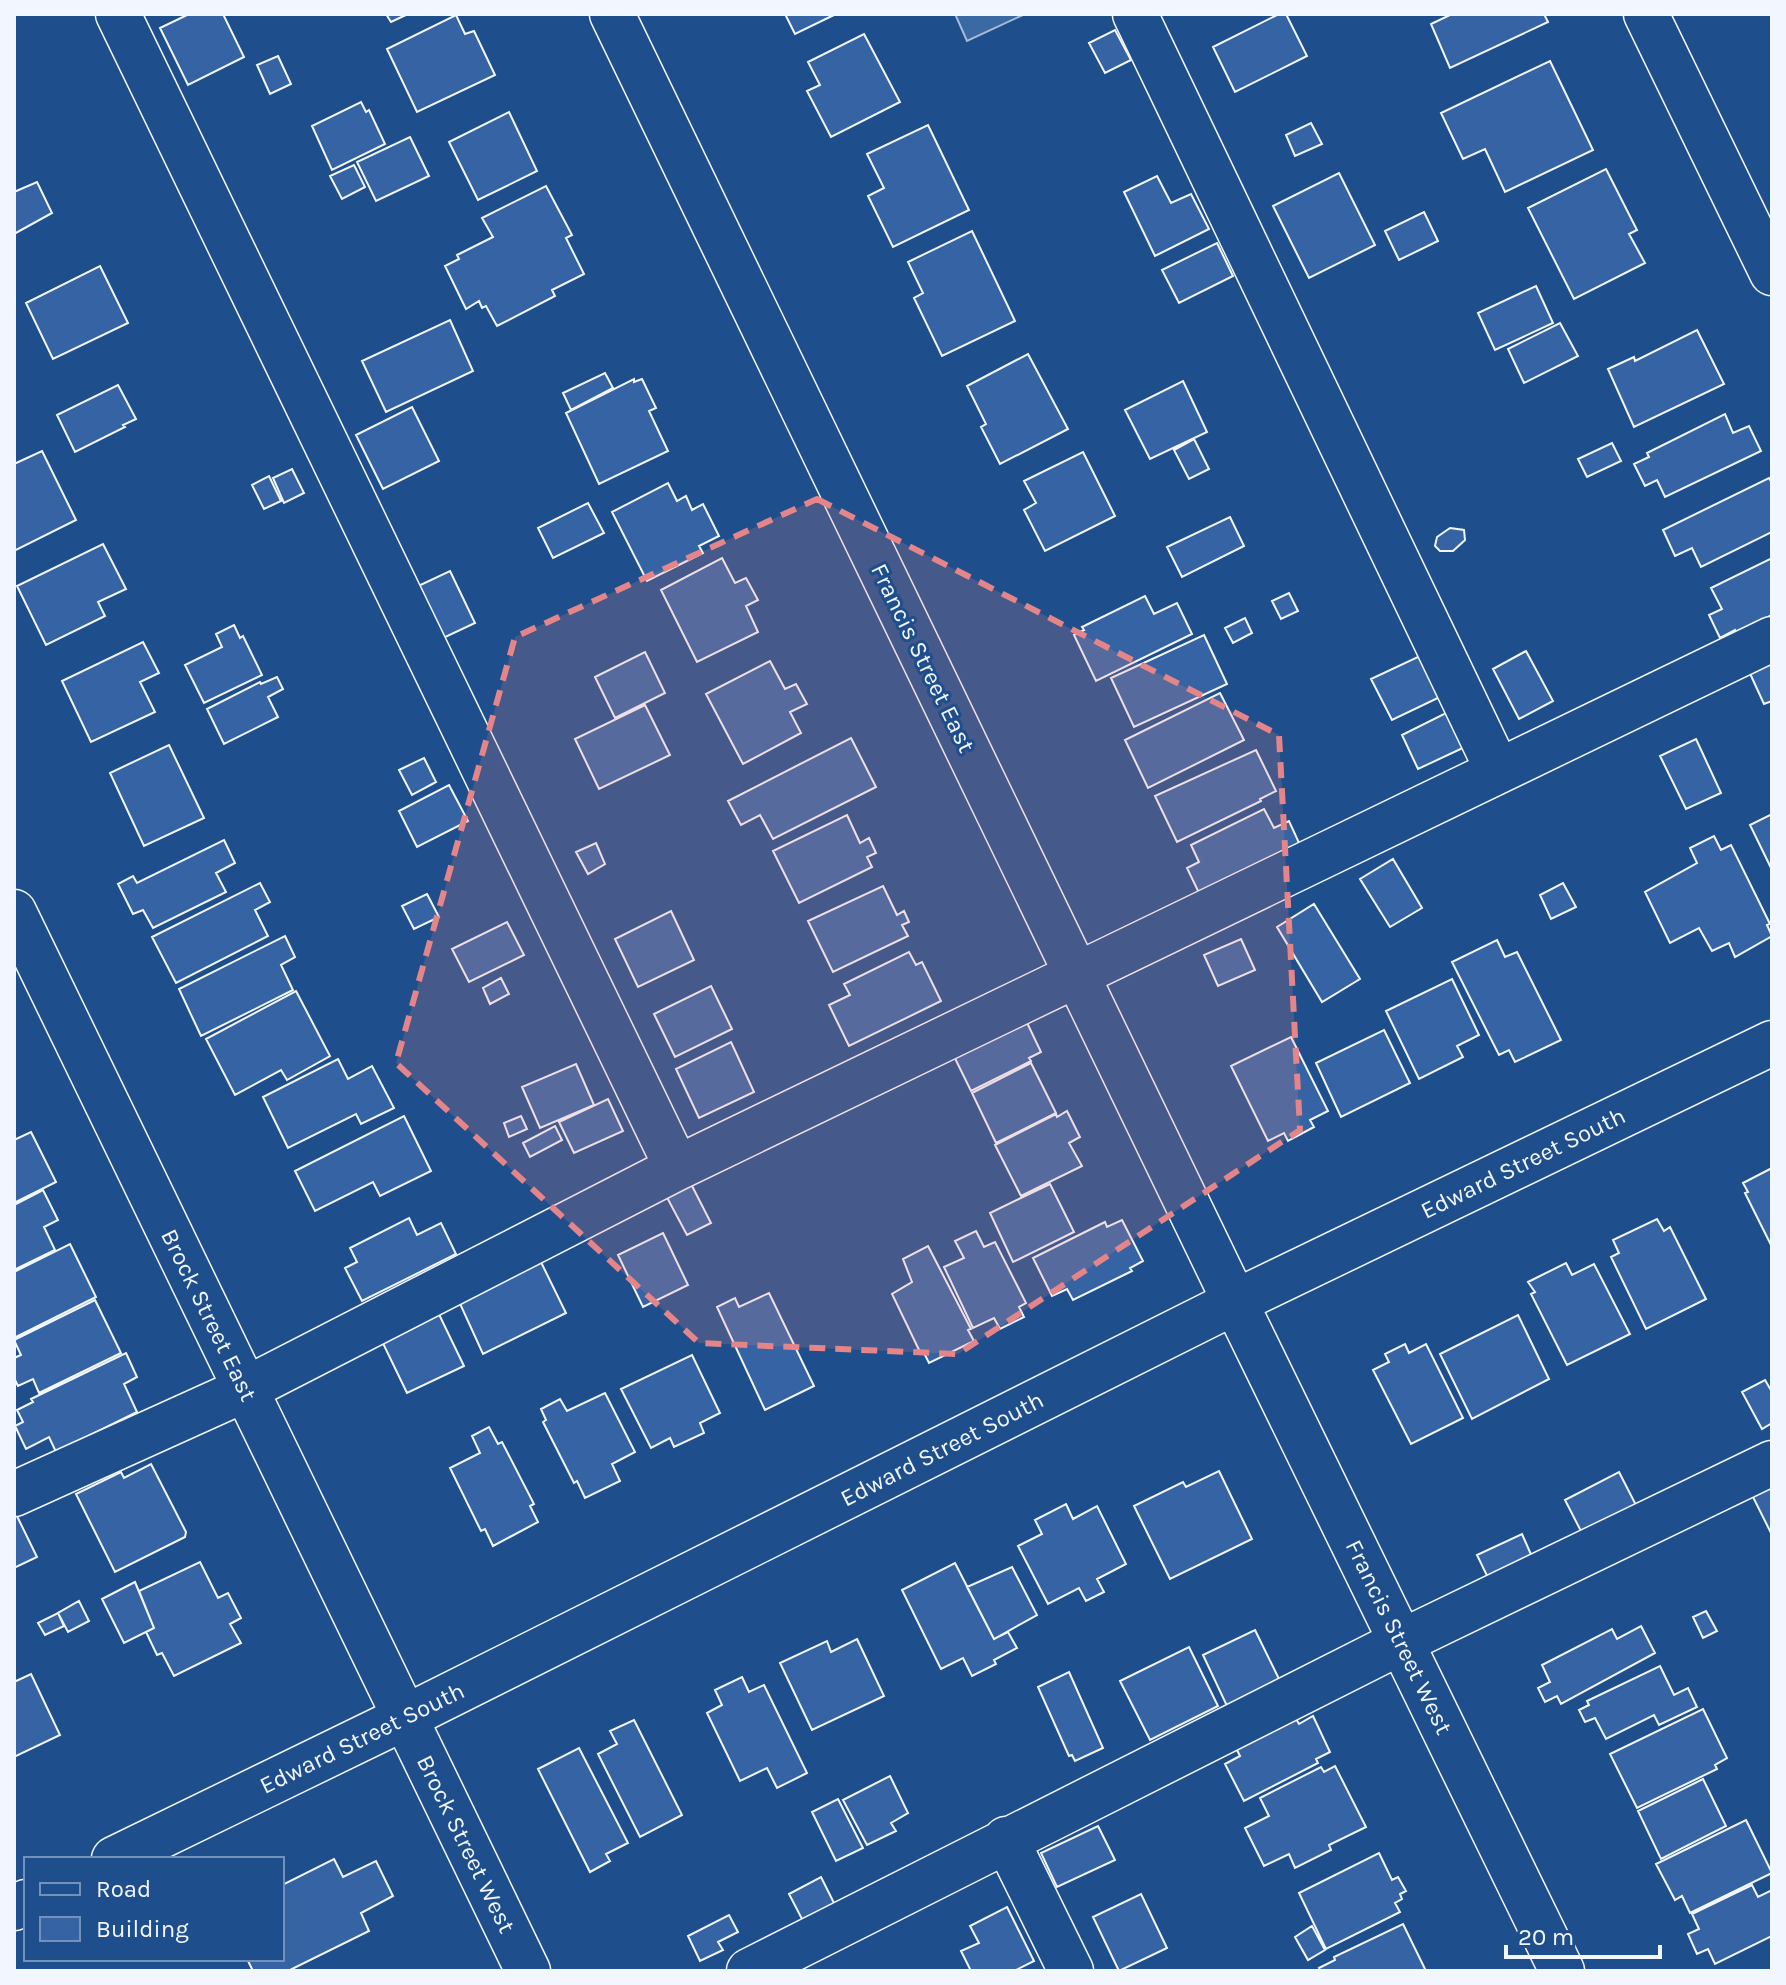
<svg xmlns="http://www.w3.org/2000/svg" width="1786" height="1985" font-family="Karla,sans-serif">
	<rect width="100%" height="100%" fill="#1f4e8c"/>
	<path fill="#3b69a3" stroke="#a8bbd7" stroke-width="2" d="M955 14H1025L967 41Z"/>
	<path fill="#3563a3" stroke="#f2f6ff" stroke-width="2" d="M189 14H223L244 57 188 85 160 28Z
		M386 14H408L391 22Z
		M785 14H836L795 34Z
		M1279 14H1286L1307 56 1235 92 1213 47Z
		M1452 14H1544L1548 22 1450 68 1431 24Z
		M456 15 465 34 474 31 495 75 417 112 387 49Z
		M1115 30 1131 60 1105 73 1089 43Z
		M864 34 900 102 831 137 807 91 820 85 808 62Z
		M278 56 291 84 270 94 257 65Z
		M1550 61 1593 150 1505 192 1485 149 1463 159 1441 113Z
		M361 102 366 112 369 110 385 144 332 170 312 126Z
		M509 112 537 171 478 200 449 142Z
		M1311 123 1322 144 1295 156 1286 135Z
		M928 125 969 210 893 247 868 196 884 188 867 154Z
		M410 137 429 176 376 201 357 162Z
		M354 165 365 187 342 199 330 176Z
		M1606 169 1637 230 1629 234 1645 263 1574 299 1528 208Z
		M1339 173 1375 245 1309 278 1273 206Z
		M1157 176 1171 203 1191 194 1209 229 1155 256 1124 192Z
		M37 182 52 213 14 234V192Z
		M546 186 572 235 566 238 584 274 552 290 555 296 497 326 486 306 482 308 479 301 466 309 445 266 459 259 457 255 493 237 482 218Z
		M1424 212 1438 241 1399 260 1385 231Z
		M972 231 1015 321 942 356 914 298 923 293 908 262Z
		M1217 243 1233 276 1179 303 1162 270Z
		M100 266 128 323 53 359 26 303Z
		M1536 286 1553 323 1495 350 1478 313Z
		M450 320 473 371 386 412 362 361Z
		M1560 323 1578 356 1524 383 1508 349Z
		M1697 330 1724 384 1634 427 1608 369 1634 357 1635 361Z
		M1028 354 1068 429 1000 464 981 427 986 424 967 386Z
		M605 373 613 388 571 410 563 393Z
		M634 379V382L642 379 656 408 649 411 668 451 599 484 566 413Z
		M1183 381 1207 432 1150 459 1125 410Z
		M118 385 136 419 123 425 125 427 75 452 57 415Z
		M412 407 439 461 383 489 356 435Z
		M1725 414 1733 433 1749 426 1761 451 1665 497 1657 480 1645 486 1634 464 1649 457 1647 453Z
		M1194 439 1209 469 1189 479 1174 450Z
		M1612 443 1621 461 1587 477 1578 459Z
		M42 451 76 520 14 551V464Z
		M1083 452 1115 516 1045 551 1024 510 1036 503 1024 481Z
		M292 469 304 493 284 503 273 478Z
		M269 476 281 501 264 509 252 485Z
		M1769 478 1772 483V532L1701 567 1692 548 1675 556 1663 530Z
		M668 483 677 501 686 496 692 510 703 504 719 536 699 546 703 553 647 581 612 512Z
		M588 503 604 533 553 558 538 528Z
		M1230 517 1244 546 1182 577 1167 547Z
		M1450 528 1464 530 1465 540 1453 551H1440L1435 546 1437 537Z
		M103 544 126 589 98 602 105 616 46 645 17 586Z
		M722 558 735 583 746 578 758 600 746 606 758 632 697 662 661 590Z
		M1772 558V615L1736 633 1735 630 1720 638 1709 615 1722 609 1711 588Z
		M450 571 475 623 439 640 414 588Z
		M1289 593 1298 611 1281 619 1272 601Z
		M1145 596 1154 614 1177 603 1192 634 1096 681 1074 635 1084 630 1082 627Z
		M1245 618 1252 633 1233 643 1225 628Z
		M234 625 240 638 243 636 262 675 204 703 185 665 222 647 216 634Z
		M1204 635 1227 684 1134 727 1111 678Z
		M143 642 159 673 140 682 155 712 91 742 62 681Z
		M1526 651 1553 701 1519 719 1493 669Z
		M645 652 665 693 615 718 595 677Z
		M1422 655 1442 696 1392 720 1371 679Z
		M1772 657V701L1764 704 1747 667Z
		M770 661 785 689 796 684 807 704 790 712 801 733 743 764 706 694Z
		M277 677 283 689 268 697 278 717 224 744 207 709 260 682 261 684Z
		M1220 693 1244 740 1148 788 1125 740Z
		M645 705 670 755 599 789 575 739Z
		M1450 711 1467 746 1418 769 1402 735Z
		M851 738 876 787 773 839 760 815 741 825 728 801Z
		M1696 739 1721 793 1686 809 1660 756Z
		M169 745 204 818 144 846 110 773Z
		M1256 750 1276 791 1260 799 1261 801 1177 842 1155 796Z
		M424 758 436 782 412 795 399 770Z
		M449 785 468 821 417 847 399 811Z
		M1264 809 1274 828 1289 821 1300 845 1200 895 1187 868 1199 862 1191 845Z
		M1772 814V870L1750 825Z
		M847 815 860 843 869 838 876 853 867 857 872 867 799 903 773 851Z
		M1714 836 1721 850 1731 845 1770 924 1767 925 1772 936 1735 957 1729 943 1712 951 1699 928 1670 943 1645 892 1697 863 1690 848Z
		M224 840 235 863 216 873 226 892 153 928 143 910 133 914 118 884 133 876 137 883Z
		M596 843 605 864 588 874 576 852Z
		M1393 859 1422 908 1390 927 1360 879Z
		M260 883 270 902 255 910 268 936 176 983 152 937Z
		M1563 883 1576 907 1551 919 1540 895Z
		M883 886 897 915 904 911 909 922 902 925 908 936 833 972 808 921Z
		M427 894 439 917 414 929 402 906Z
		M1314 904 1360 979 1322 1002 1277 927Z
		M671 911 694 960 638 987 615 939Z
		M507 922 524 955 469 982 452 949Z
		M285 936 295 957 281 965 293 990 201 1036 179 989Z
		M1241 939 1255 970 1218 986 1204 955Z
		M1497 940 1505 957 1517 952 1561 1040 1515 1062 1509 1050 1499 1055 1452 962Z
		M909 952 916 965 922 962 941 1001 849 1046 829 1005 850 995 844 984Z
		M501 978 509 994 490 1004 483 988Z
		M1452 979 1479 1035 1457 1046 1463 1057 1419 1079 1386 1011Z
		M711 986 732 1029 675 1057 654 1014Z
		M296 991 330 1056 287 1080 281 1070 235 1095 206 1039Z
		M1020 1008 1041 1052 1029 1058 1031 1061 971 1091 946 1040Z
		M1384 1030 1410 1083 1341 1117 1316 1063Z
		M1291 1037 1328 1111 1310 1120 1314 1127 1288 1141 1284 1133 1268 1141 1231 1066Z
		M731 1042 754 1092 699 1118 676 1069Z
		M338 1059 348 1079 372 1066 394 1108 361 1124 356 1114 288 1148 263 1097Z
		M1031 1063 1056 1113 996 1143 972 1093Z
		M576 1064 594 1105 540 1128 522 1087Z
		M608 1099 623 1131 574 1153 559 1122Z
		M1067 1111 1080 1137 1069 1143 1082 1166 1021 1196 995 1145 1056 1114 1057 1117Z
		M404 1116 431 1171 380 1196 373 1182 315 1211 295 1171Z
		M521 1116 527 1129 509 1137 504 1123Z
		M555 1126 562 1140 530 1157 523 1143Z
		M31 1132 56 1182 14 1203V1140Z
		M1772 1168V1247L1745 1193 1748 1192 1743 1183Z
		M688 1178 711 1223 687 1235 663 1190Z
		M1050 1184 1074 1232 1013 1262 990 1213Z
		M43 1190 58 1220 44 1227 55 1250 14 1270V1205Z
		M409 1218 417 1235 441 1223 456 1254 362 1301 345 1268 357 1262 350 1248Z
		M1657 1219 1664 1231 1670 1227 1706 1299 1646 1329 1611 1257 1619 1253 1613 1240Z
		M1122 1220 1143 1261 1130 1268 1132 1271 1073 1300 1067 1289 1052 1296 1033 1258 1105 1222 1107 1227Z
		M976 1231 984 1247 995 1242 1026 1303 1019 1307 1024 1317 1000 1329 994 1318 973 1328 944 1267 964 1258 955 1241Z
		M663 1233 688 1285 643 1307 618 1255Z
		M70 1244 96 1297 14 1338V1272Z
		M928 1246 971 1329 968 1330 974 1341 929 1363 923 1351 920 1352 892 1294 912 1282 903 1259Z
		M536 1252 566 1313 483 1354 456 1295Z
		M1566 1263 1572 1275 1594 1264 1630 1334 1567 1365 1531 1294 1535 1292 1528 1282Z
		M769 1293 814 1386 765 1410 717 1307 735 1298 739 1307Z
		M95 1300 121 1353 39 1393 33 1379 18 1386 14 1378V1358L21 1355 14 1340Z
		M435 1306 464 1366 407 1393 378 1333Z
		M1518 1315 1549 1379 1472 1419 1440 1354Z
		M1405 1344 1409 1353 1426 1344 1463 1418 1411 1444 1373 1370 1389 1362 1385 1354Z
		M126 1353 137 1377 124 1384 137 1412 56 1452 49 1437 26 1449 15 1426 23 1422 17 1410 33 1402 31 1399Z
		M692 1355 720 1413 700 1423 704 1433 674 1447 670 1438 651 1448 621 1389Z
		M1765 1380 1772 1392V1423L1762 1429 1742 1392Z
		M605 1393 635 1452 612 1464 620 1481 585 1498 577 1481 574 1483 543 1422 546 1420 541 1409 560 1399 567 1411Z
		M489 1427 498 1444 502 1442 534 1504 530 1506 538 1522 493 1546 485 1529 481 1531 450 1468 480 1453 472 1436Z
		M151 1464 186 1532 185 1537 115 1572 76 1494 121 1472 124 1478Z
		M1219 1471 1252 1539 1170 1579 1134 1506 1183 1482 1186 1487Z
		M1619 1472 1638 1509 1584 1537 1565 1500Z
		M1772 1481V1535L1750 1491Z
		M1066 1504 1073 1519 1097 1506 1126 1564 1097 1579 1104 1592 1086 1601 1079 1588 1048 1604 1018 1546 1042 1534 1035 1520Z
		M14 1510 37 1557 14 1568Z
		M1522 1534 1536 1566 1492 1586 1477 1555Z
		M200 1562 218 1598 228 1593 241 1618 230 1624 241 1643 174 1676 162 1653 157 1655 146 1632 154 1628 139 1591Z
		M955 1563 994 1639 1008 1632 1017 1648 994 1660 996 1664 972 1676 963 1658 941 1669 902 1590Z
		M1012 1567 1037 1615 994 1639 967 1587Z
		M135 1582 154 1628 124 1643 102 1599Z
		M79 1601 89 1621 68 1632 58 1613Z
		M1706 1611 1717 1631 1703 1638 1693 1617Z
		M58 1613 64 1626 45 1635 38 1623Z
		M1641 1626 1655 1653 1561 1704 1557 1696 1545 1702 1538 1688 1550 1682 1542 1665 1612 1629 1617 1639Z
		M1255 1630 1280 1681 1227 1706 1203 1655Z
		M857 1639 884 1696 812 1730 780 1663 827 1641 831 1652Z
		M1189 1647 1218 1706 1150 1740 1120 1681Z
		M1660 1666 1674 1695 1688 1688 1697 1707 1659 1725 1654 1715 1606 1739 1595 1718 1585 1722 1579 1710 1589 1705 1587 1701Z
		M1069 1672 1103 1748 1075 1761 1072 1755 1069 1756 1038 1687Z
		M31 1674 60 1735 14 1757V1682Z
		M742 1677 749 1692 764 1685 807 1773 777 1788 767 1768 740 1781 707 1713 722 1705 715 1690Z
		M1703 1709 1727 1758 1715 1765 1717 1769 1637 1808 1610 1754Z
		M1313 1716 1330 1752 1316 1759 1318 1763 1244 1801 1225 1764 1240 1756 1236 1748 1295 1717 1299 1724Z
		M634 1720 682 1815 640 1837 598 1754 617 1744 610 1731Z
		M579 1748 628 1843 606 1854 610 1861 590 1872 538 1769Z
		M1335 1766 1366 1827 1329 1845 1331 1850 1295 1868 1289 1854 1264 1866 1245 1828 1269 1816 1260 1798 1321 1767 1324 1772Z
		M890 1776 908 1813 891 1823 896 1831 867 1845 843 1800Z
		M1703 1779 1726 1826 1661 1859 1638 1811Z
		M838 1799 863 1848 836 1861 812 1812Z
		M1746 1820 1772 1873 1690 1913 1682 1896 1675 1900 1656 1864Z
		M1098 1826 1115 1860 1057 1887 1041 1853Z
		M1379 1853 1392 1880 1398 1877 1406 1891 1400 1894 1402 1899 1395 1903 1400 1912 1326 1949 1299 1893Z
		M334 1859 343 1877 376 1861 393 1896 361 1913 369 1931 288 1971H253L247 1959H282V1885Z
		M821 1877 835 1905 803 1921 789 1894Z
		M1752 1885 1758 1897 1772 1890V1936L1715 1964 1708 1949 1697 1954 1688 1934 1699 1929 1692 1914Z
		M1141 1894 1167 1948 1119 1971 1093 1917Z
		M1007 1907 1034 1961 1014 1971H971L961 1951 979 1943 970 1926Z
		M729 1915 738 1932 718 1942 723 1950 700 1961 688 1936Z
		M1403 1924 1426 1971H1321L1319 1968 1335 1960 1334 1957Z
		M1312 1926 1325 1950 1308 1960 1295 1937Z"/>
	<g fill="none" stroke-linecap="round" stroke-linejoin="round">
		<g stroke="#f2f6ff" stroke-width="47">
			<path id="minor" d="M118 14 677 1168
				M612 14 1235 1302 1562 1971
				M1135 14 1498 771
				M1646 14 1772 273
				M14 912 528 1971
				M14 1494 244 1390 677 1168 1772 639
				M1006 1839 1071 1971
				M749 1971 1401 1642 1772 1463"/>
		</g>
		<g stroke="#f2f6ff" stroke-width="47">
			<path id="major" d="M114 1859 404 1718 1235 1302 1772 1043
				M14 1908 26 1902"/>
		</g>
		<use href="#minor" stroke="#1f4e8c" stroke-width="44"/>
		<use href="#major" stroke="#1f4e8c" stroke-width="44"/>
	</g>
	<path fill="#e38589" fill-opacity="0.2" stroke="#e38589" stroke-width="6" stroke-dasharray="16 10" stroke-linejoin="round" d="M817 499 1279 735 1300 1130 958 1354 699 1343 396 1063 515 637Z"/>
	<g text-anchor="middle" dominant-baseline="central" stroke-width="6" stroke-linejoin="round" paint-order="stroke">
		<g font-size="24" fill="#f2f6ff" stroke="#1f4e8c">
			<text transform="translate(923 658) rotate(64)">Francis Street East</text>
			<text transform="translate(1523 1163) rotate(-26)">Edward Street South</text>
			<text transform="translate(209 1315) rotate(64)">Brock Street East</text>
			<text transform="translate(942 1449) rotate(-27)">Edward Street South</text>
			<text transform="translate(1399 1637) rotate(64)">Francis Street West</text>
			<text transform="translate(362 1738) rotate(-26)">Edward Street South</text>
			<text transform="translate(466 1844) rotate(64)">Brock Street West</text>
		</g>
	</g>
	<rect width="1786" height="1985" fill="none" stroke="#f2f6ff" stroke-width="32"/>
	<rect x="24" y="1857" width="260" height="104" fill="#1f4e8c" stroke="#7391ba" stroke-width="2"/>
	<rect x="40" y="1883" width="40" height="12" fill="#1f4e8c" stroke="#7391ba" stroke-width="2"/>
	<text x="96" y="1897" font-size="24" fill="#f2f6ff">Road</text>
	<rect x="40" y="1917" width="40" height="24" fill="#3563a3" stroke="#7391ba" stroke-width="2"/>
	<text x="96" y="1937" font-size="24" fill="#f2f6ff">Building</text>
	<path d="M1506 1945v12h154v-12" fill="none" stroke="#f2f6ff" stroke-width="4"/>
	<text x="1518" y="1945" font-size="24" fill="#f2f6ff" stroke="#1f4e8c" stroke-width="6" paint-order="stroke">20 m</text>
</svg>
